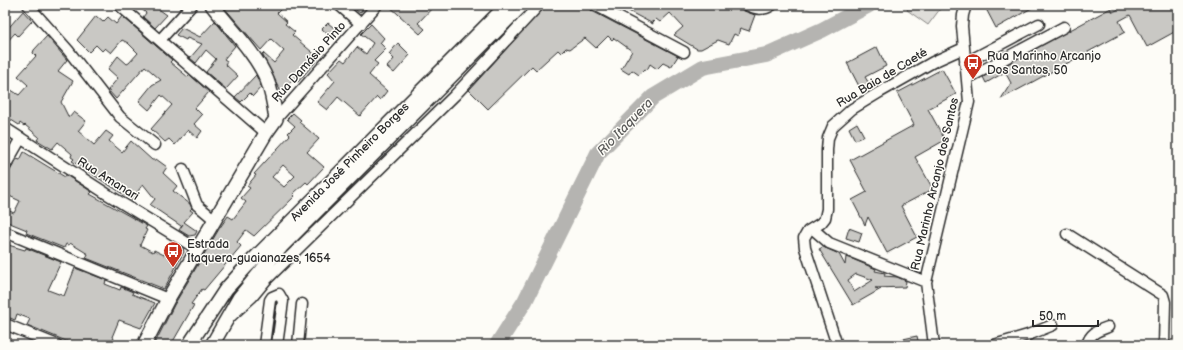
<svg xmlns="http://www.w3.org/2000/svg" width="1183" height="350" font-family="'Balsamiq Sans',sans-serif">
	<rect width="100%" height="100%" fill="#fdfcf7"/>
	<filter id="ink" filterUnits="userSpaceOnUse"><feTurbulence type="fractalNoise" baseFrequency=".025" numOctaves="2"/><feDisplacementMap in="SourceGraphic" scale="8" xChannelSelector="R" yChannelSelector="G"/><feConvolveMatrix kernelMatrix="1 2 1 2 8 2 1 2 1" color-interpolation-filters="sRGB"/></filter>
	<g filter="url(#ink)">
		<path fill="#dfdeda" stroke="#858482" d="M911 5H943L928 25 907 10Z"/>
		<g fill="none" stroke-linecap="round" stroke-linejoin="round">
			<path stroke="#b5b4b1" stroke-width="16" d="M497 345 525 301 598 153 653 97 703 67 766 55 822 30 869 5"/>
		</g>
		<path fill="#c9c8c4" stroke="#2b2b2b" fill-rule="evenodd" d="M137 5H153L167 15 155 28 143 17 146 13Z
			M222 5H277L281 9 277 13 287 22 285 24 295 32 292 35 319 58 298 82 293 79 281 92 262 54 263 53 274 63 284 51 271 39 261 50Z
			M349 5H366L360 13Z
			M388 5H435L418 23 425 29 420 34Z
			M546 5H586L592 11 678 56 671 67 663 63 657 69 650 64 647 70 645 69 639 75 632 70 629 74 621 69 632 51 614 38 612 40 608 36 596 48 585 38 570 49 566 48 561 53 558 50 536 70 532 66 488 109 469 90Z
			M617 5H736L744 11 755 15 749 31 740 28 738 36 734 34 729 44 718 40 701 49H697L674 35 683 27 670 13 660 22 656 19 653 22 652 21 653 24Z
			M984 5H1037L996 28Z
			M1127 5H1178V30L1147 47 1130 15 1119 21 1125 32 1001 99 1011 83 1005 72 986 83 983 77 1111 8 1113 12Z
			M23 11 32 21 18 36 15 33 5 44V32Z
			M96 16 103 22 108 17 116 24 122 16 172 60 170 62 183 73 188 77 190 75 209 92 195 108 202 115 194 124 202 131 197 138 188 130 175 145 169 139 165 142 151 129 172 105 161 95 149 110 139 101 152 85 161 80 145 66 116 99 108 90 118 78 108 69 118 56 127 64 129 63 138 53 128 43 122 40 111 53 105 48 102 51 96 45 89 52 77 40Z
			M215 21 235 46 224 59 227 61 225 64 238 76 226 89 206 72 216 59 206 50 196 63 190 58 202 44 187 38 186 40 176 35 182 28 200 37Z
			M328 23 338 31 332 38 322 29Z
			M371 24 384 38 380 43 386 49 374 61 378 64 369 75 387 91 380 100 377 97 360 116 338 97 327 110 317 102 335 81 328 73 341 59 345 62 357 47 366 54 373 43 361 34Z
			M47 36 67 60 58 71 73 81 61 102 69 118 74 112 86 121 78 131 94 145 106 131 113 136 109 141 122 152 131 141 152 160H155L156 159 167 167 163 173 177 186 173 191 190 204 192 208 190 210 193 212 184 222 197 231 195 235 189 236 179 230 183 224 181 226 150 205 155 199 143 184 132 200 72 161 74 159 71 157 72 154 58 142 52 149 37 140 39 137 25 125 24 126 20 123 19 125 5 116V86L19 95 28 85 18 76 36 56 33 53 34 50Z
			M398 43 410 55 394 73 387 67 394 59 389 54Z
			M877 47 886 66 865 77 870 85 861 90 847 63Z
			M942 69 956 94 928 109 945 140 915 157 933 189 901 206 917 237 887 253 868 217 865 225 852 200 867 192 850 160 914 125 897 93Z
			M256 75 261 87 253 96 250 93 241 102 235 97Z
			M293 113 301 120 299 122 319 139 307 152 324 167 308 184 306 182 293 194 295 196 254 236 246 230 237 242 241 246 204 290 202 289 191 304 194 305 171 345H154L174 305 219 229 228 216 233 219 246 202 241 198 250 188 247 186 256 175 254 174 290 135 288 133 295 126 287 119ZM283 165 295 176 284 187 272 177Z
			M857 123 864 136 855 140 849 128Z
			M24 152 65 177 66 175 92 192 90 194 147 226 145 229 147 230 140 245 153 252 154 250 164 255 173 242 183 248 184 252 164 289 86 258 88 254 70 243 69 245 66 244 64 248 26 233 27 230 5 221V209L14 213 20 201 5 194V179L17 159 20 160Z
			M849 228 862 233 859 242 846 238Z
			M5 244 25 250 26 248 61 262 48 290 64 296 75 268 106 280 105 284 120 290 121 287 133 292 132 294 155 303 141 328 119 320 112 337 114 338 111 345H76L27 325 30 319 17 314 15 320 5 316Z
			M823 247 839 254 845 265 846 257 850 258 876 269 875 271 885 273 884 276 897 277 906 281 905 287 875 288 881 289 853 305 819 249ZM856 274 873 280 854 292 848 280Z
			M917 336 919 345H889V342Z"/>
		<g fill="none" stroke-linecap="round" stroke-linejoin="round">
			<g stroke="#2b2b2b" stroke-width="13">
				<path id="minor" d="M28 5 68 50 120 117 155 145
					M119 5 266 133
					M339 5 361 24
					M595 5 684 52
					M747 5C756 9 763 11 772 5
					M160 40 192 5
					M965 63 1039 24
					M968 78 1064 27
					M276 119 377 5
					M5 128 107 194 197 249
					M5 166 21 138
					M183 169 197 205 215 220
					M813 229 829 243 926 282
					M5 232 168 299
					M1067 234 1163 295 1165 302 1164 345
					M230 317 252 297 266 280 455 95 539 5
					M5 324 57 345
					M264 345 270 300 272 297 279 294 283 301 277 345
					M298 345 302 304
					M837 345 805 248 804 238 808 231 821 223 825 218 827 209V150L828 138 833 126 852 109 880 92 933 62 964 48
					M934 345 926 282 969 102 962 26 963 15 966 5
					M994 345 1028 335 1053 325
					M1087 345C1090 333 1097 331 1108 327"/>
			</g>
			<g stroke="#2b2b2b" stroke-width="16">
				<path id="major" d="M144 345 168 299 266 133 276 119C274 105 272 92 267 80 256 53 229 27 212 5
					M189 345 226 289 246 267 507 5
					M212 345 239 298 281 247 522 5"/>
			</g>
			<use href="#minor" stroke="#fdfcf7" stroke-width="10"/>
			<use href="#major" stroke="#fdfcf7" stroke-width="13"/>
		</g>
	</g>
	<defs>
		<g id="bus-pin" transform="scale(1)"><path d="M0 17L-7.5 6A9.5 9.5 0 1 1 7.5 6Z" fill="#c8321e" stroke="#fdfcf7"/><path d="M-5-6H5V4H4V6H2V4H-2V6H-4V4H-5ZM-3.5-4V0h7V-4ZM-3.5 1.2v1.5H-2V1.2ZM2 1.2v1.5H3.5V1.2Z" fill="#fff"/></g>
	</defs>
	<g fill-rule="evenodd">
		<use href="#bus-pin" x="973" y="63"/>
		<use href="#bus-pin" x="173" y="251"/>
	</g>
	<g text-anchor="middle" dominant-baseline="central" stroke-width="3" stroke-linejoin="round" paint-order="stroke">
		<g font-size="12" fill="#2b2b2b" stroke="#fdfcf7" text-anchor="start">
			<text x="987" y="56">Rua Marinho Arcanjo<tspan x="987" dy="14">Dos Santos, 50</tspan></text>
			<text x="187" y="244">Estrada<tspan x="187" dy="14">Itaquera-guaianazes, 1654</tspan></text>
		</g>
		<g font-size="12" fill="#2b2b2b" stroke="#fdfcf7">
			<text transform="translate(309 62) rotate(-48)">Rua Damásio Pinto</text>
			<text transform="translate(882 78) rotate(-31)">Rua Baia de Caeté</text>
			<text transform="translate(350 162) rotate(-45)">Avenida José Pinheiro Borges</text>
			<text transform="translate(108 179) rotate(32)">Rua Amanari</text>
			<text transform="translate(935 184) rotate(-77)">Rua Marinho Arcanjo dos Santos</text>
		</g>
		<g font-size="13" font-style="italic" fill="#5b5b5a" stroke="#fdfcf7">
			<text transform="translate(625 127) rotate(-46)">Rio Itaquera</text>
		</g>
	</g>
	<rect width="1183" height="350" fill="none" stroke="#fdfcf7" stroke-width="20"/>
	<rect x="10" y="10" width="1163" height="330" fill="none" stroke="#2b2b2b" stroke-width="1.5" filter="url(#ink)"/>
	<path d="M1033 320v6h65v-6" fill="none" stroke="#2b2b2b" stroke-width="2"/>
	<text x="1039" y="320" font-size="12" fill="#2b2b2b" stroke="#fdfcf7" stroke-width="3" paint-order="stroke">50 m</text>
</svg>
